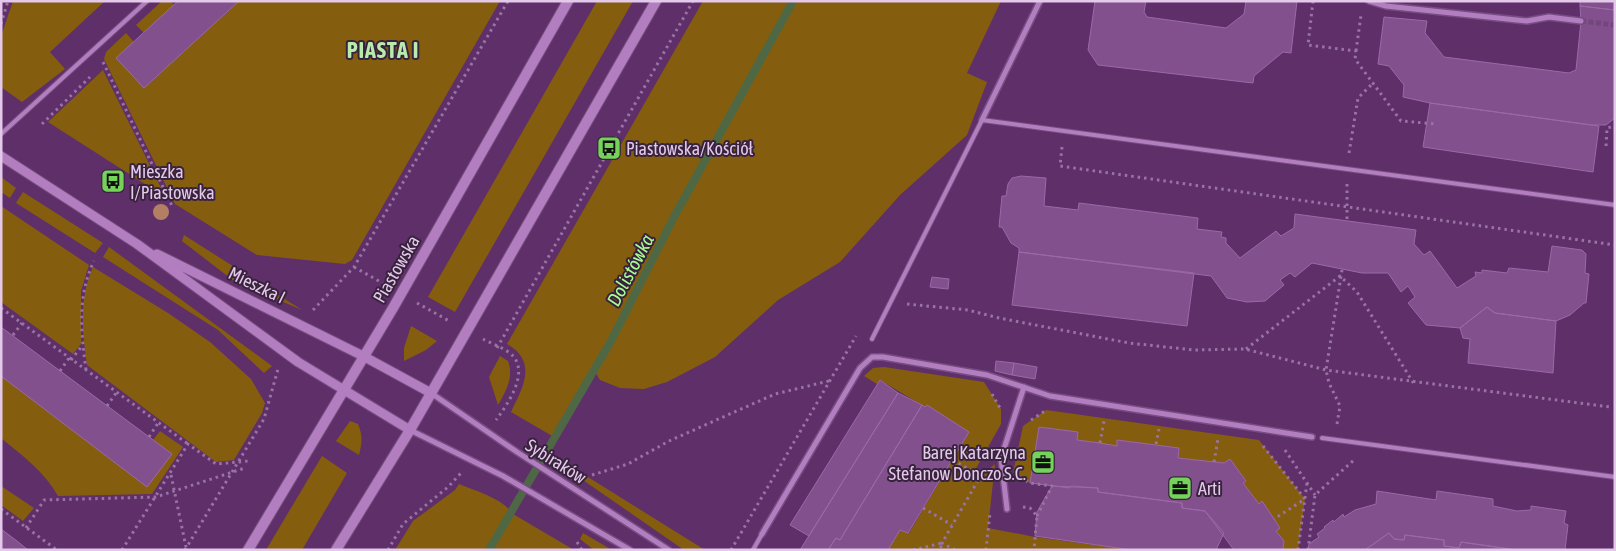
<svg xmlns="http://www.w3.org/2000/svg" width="1616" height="551" font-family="'Asap Condensed',sans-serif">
	<rect width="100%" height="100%" fill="#5f2f6a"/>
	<path fill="#845e0e" d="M13 1H105L50 52 65 69 22 102 1 87V36Z
		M162 1H170L174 5 144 33 136 25Z
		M239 1H500L352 260 345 264 257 255 175 204 104 59 106 52 126 33 134 42 144 88Z
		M597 1H633L455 312 428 297Z
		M703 1H1001L967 73 987 82 967 135 900 195 840 262 778 300 715 357 667 382 644 389 620 388 600 380 594 370 554 437 511 412C523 387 538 362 507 344Z
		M103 70 162 190V195L48 122Z
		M1 177 16 188 10 198 1 192Z
		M23 192 103 243 95 253 16 203Z
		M1 206 89 265 81 291V344L73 354 1 302Z
		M184 235 302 310 234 281 182 241Z
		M109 247 272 366 264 373 218 330 103 257Z
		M93 267 168 313 210 342 251 379 265 403 262 413 234 460 216 462 87 365C82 332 79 298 93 267Z
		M411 326 437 341 426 350 404 361V348Z
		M500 356 508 361C514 377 506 391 498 405L489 377Z
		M884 367 984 382 1001 409V424L974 472 981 476 995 464 988 528 1035 537 1132 550H888L900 530 909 533 969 432 927 405 925 407 880 380 877 384 864 376 873 368Z
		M1 376 147 486 171 454 153 440 160 431 183 447 152 494 58 496C44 471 23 456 1 438Z
		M1046 410 1259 440 1305 499 1298 550H1283L1284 541 1276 531 1279 527 1262 501 1259 504 1243 483 1246 481 1230 459 1224 463 1178 458 1179 448 1118 440 1117 446 1077 440 1078 432 1039 427 1030 483 1013 473 1023 426Z
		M350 421 358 424C363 436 362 443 359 455L336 441Z
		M322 456 347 473 302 550H266Z
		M583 474 705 550H684L580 478Z
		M459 484C476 491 502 498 513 514L574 550H395L413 521 455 490Z
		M1 486 34 508 23 521 1 505Z
		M583 533 612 550H594L580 539Z"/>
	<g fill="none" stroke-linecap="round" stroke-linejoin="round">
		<path stroke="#4e6846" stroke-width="8" d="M489 550 611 341 674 217 793 1"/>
	</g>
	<path fill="#81508d" stroke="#9c69a8" d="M178 1H239L144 88 116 58Z
		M1095 1H1146L1144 12 1147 17 1226 28 1244 14 1246 1H1297L1291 53 1283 52 1254 76 1253 83 1098 65 1088 50Z
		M1580 1H1615V10L1580 6Z
		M1580 6 1615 10V118L1606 125H1591L1430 103 1403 97 1404 85 1389 66 1378 64 1384 17 1427 21 1425 33 1444 57 1569 73 1576 70 1581 21Z
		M1430 103 1599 126 1593 172 1423 147Z
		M1021 176 1046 178 1044 206 1078 210 1079 203 1198 218 1197 229 1222 232 1221 237 1226 238V243L1240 258 1276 231 1281 236 1294 228 1295 214 1416 230 1414 244 1424 255 1430 251 1457 288 1476 276 1475 272 1482 273V270L1507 273 1509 268 1548 272 1552 246 1582 250 1586 254 1585 273 1589 274 1586 303H1584L1570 315 1556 321 1495 313 1487 307 1460 328 1426 325 1408 303 1415 297 1408 286 1401 292 1388 273H1362L1312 263 1295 277 1290 273 1280 280 1284 285 1265 301 1247 302 1227 298 1211 276 1019 252V248L1011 243 1002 227H999L1002 196H1006L1008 184 1012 178Z
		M1019 252 1194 273 1187 326 1012 305Z
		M932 277 949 279 948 289 930 287Z
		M1487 307 1495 313 1556 321 1553 373 1468 363 1470 339 1463 338 1460 328Z
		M1 327 172 454 147 487 1 376Z
		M996 361 1014 363 1012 375 995 371Z
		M1014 363 1037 367 1035 379 1012 375Z
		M880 380 898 393 809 536 790 525Z
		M898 393 922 405 840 540 836 538 828 550H800Z
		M922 405 925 407 927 405 969 432 908 533 900 530 888 550H828L836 538 840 540Z
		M1039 427 1078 432 1077 440 1100 443 1117 446V440L1179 448 1178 458 1224 463 1230 459 1246 481 1243 483 1259 504 1262 501 1280 528 1276 531 1284 541 1283 550H1234L1205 511 1182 508V503L1098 492V488L1071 486 1070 488 1030 483Z
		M1052 486 1098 488V492L1182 503V508L1205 511 1224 533 1216 550H1132L1035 536 1037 512Z
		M1377 491 1436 500 1437 491 1493 499V506L1517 511 1531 510V506L1566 511 1564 523 1568 525 1565 550H1517L1461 542 1459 548 1444 546V540L1405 535 1404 540 1394 539 1389 533 1365 550H1308L1309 544 1319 537 1317 534 1325 528 1324 527 1333 520 1334 522 1343 514 1344 517 1355 510 1376 504Z
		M1 529 17 541 28 550H1Z
		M1389 533 1394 539 1404 540 1405 535 1444 540V546L1459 548 1461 542 1517 550H1365Z"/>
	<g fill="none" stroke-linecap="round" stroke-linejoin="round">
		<path stroke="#73467d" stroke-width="5" stroke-dasharray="5 2.5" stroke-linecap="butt" d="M1581 21 1615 25"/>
		<g stroke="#764d80" stroke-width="6">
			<path id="service" d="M1 134 147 1
				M872 339 982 120 1615 205
				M1322 438 1615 477
				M753 550 762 534"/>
		</g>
		<g stroke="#764d80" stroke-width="8">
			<path id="minor" d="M1369 1 1386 6 1527 21 1549 17 1581 21
				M982 120 1040 1
				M431 393 517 452 669 550
				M410 430 503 476 630 550
				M1007 509 1001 458 1024 387
				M762 534 860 368 872 357H883L987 375 1050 396 1312 437"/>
		</g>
		<g stroke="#764d80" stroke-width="11">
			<path id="tertiary" d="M1 156 137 244 298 362 410 430
				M157 254 363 356 431 393"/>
		</g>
		<g stroke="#764d80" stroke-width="12">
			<path id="secondary" d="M248 550 393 308 568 1
				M336 550 410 430 656 1"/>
		</g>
		<path stroke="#9973a3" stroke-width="3" stroke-dasharray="2.5 4" stroke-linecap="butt" d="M1313 1 1308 45 1356 51 1355 59 1401 121 1437 124
			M1 24 8 1
			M1356 51 1361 15
			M103 62 173 208
			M42 124 90 77
			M1606 146 1607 128 1615 126
			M1062 147 1060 166 1615 245
			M1349 153 1358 98 1373 83
			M1347 184V221
			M354 267 386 285
			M417 303 451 322
			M907 304 968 310 999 318 1129 343 1194 350 1245 349 1326 370 1610 407
			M1 308 188 444
			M313 310 354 267 508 1
			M13 335 22 323
			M483 339C492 344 507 349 513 356 529 374 507 405 496 420
			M497 348 693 1
			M1246 349 1340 276 1357 292 1414 384
			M71 360 82 346
			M86 370C81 332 77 296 94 261
			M60 371 69 358
			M992 394 1000 408
			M107 406 116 393
			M1031 420 1045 411
			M1337 424 1340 406 1329 383 1326 370 1342 270
			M149 437 158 423
			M1100 443 1104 421
			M1156 444 1159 429
			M1263 446 1305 499 1274 519
			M1285 450 1315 495
			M953 460 981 476
			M1214 462 1218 439
			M171 475 186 547
			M592 475 628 464 669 441 775 394 829 381
			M1020 477 1030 483 1052 486 1037 516
			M1023 507 1030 508 1037 516 1034 550
			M923 508 952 525
			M1 509 57 550
			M26 528 44 500 156 497 245 468
			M577 542 582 550
			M122 550 188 444 216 464 249 461
			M185 550 264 419 278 369
			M388 550 403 524 448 487 461 473
			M731 550 856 336
			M913 550 942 543 940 550
			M955 550 942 543 980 477 986 472
			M986 550 990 513
			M1298 550 1307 483
			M1308 550 1315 495 1355 459"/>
		<use href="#service" stroke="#b27ebf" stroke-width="4"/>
		<use href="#minor" stroke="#b27ebf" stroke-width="5"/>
		<use href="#tertiary" stroke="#b27ebf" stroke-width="9"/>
		<use href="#secondary" stroke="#b27ebf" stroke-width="10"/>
	</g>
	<circle fill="#b37f64" cx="161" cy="212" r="8"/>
	<defs>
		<g id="bus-square" transform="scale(1.25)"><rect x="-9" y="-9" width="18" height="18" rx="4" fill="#75d25b" stroke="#38233d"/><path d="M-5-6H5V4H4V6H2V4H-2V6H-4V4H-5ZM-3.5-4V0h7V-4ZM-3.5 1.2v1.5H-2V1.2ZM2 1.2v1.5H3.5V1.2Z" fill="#111"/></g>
		<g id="office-square" transform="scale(1.25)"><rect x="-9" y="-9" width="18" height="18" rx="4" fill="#75d25b" stroke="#38233d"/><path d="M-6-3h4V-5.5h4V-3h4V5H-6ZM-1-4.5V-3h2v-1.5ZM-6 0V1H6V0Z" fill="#111"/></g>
	</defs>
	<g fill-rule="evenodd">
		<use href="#bus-square" x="609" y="148"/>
		<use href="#bus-square" x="113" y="181"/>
		<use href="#office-square" x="1043" y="462"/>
		<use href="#office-square" x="1180" y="488"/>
	</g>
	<g text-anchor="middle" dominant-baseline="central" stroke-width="4" stroke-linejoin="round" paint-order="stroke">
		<g font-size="18" fill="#e4c9eb" stroke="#38233d" text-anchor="start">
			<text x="626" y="148">Piastowska/Kościół</text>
			<text x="130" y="171">Mieszka<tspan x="130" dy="21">I/Piastowska</tspan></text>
			<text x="1026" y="452" text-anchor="end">Barej Katarzyna<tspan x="1026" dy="21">Stefanow Donczo S.C.</tspan></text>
			<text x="1198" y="488">Arti</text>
		</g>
		<g font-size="18" fill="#e4c9eb" stroke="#38233d">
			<text transform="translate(396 269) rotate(-60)">Piastowska</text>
			<text transform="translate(257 285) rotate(26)">Mieszka I</text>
			<text transform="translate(556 461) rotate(32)">Sybiraków</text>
		</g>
		<g font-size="19" font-style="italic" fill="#a9fe93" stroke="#38233d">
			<text transform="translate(630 270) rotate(-62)">Dolistówka</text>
		</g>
		<g font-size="22" font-weight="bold" letter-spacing="1" fill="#b9ecac" stroke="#38233d">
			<text x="383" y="50">PIASTA I</text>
		</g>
	</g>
	<rect width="1616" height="551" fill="none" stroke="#e4c9eb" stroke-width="5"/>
</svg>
